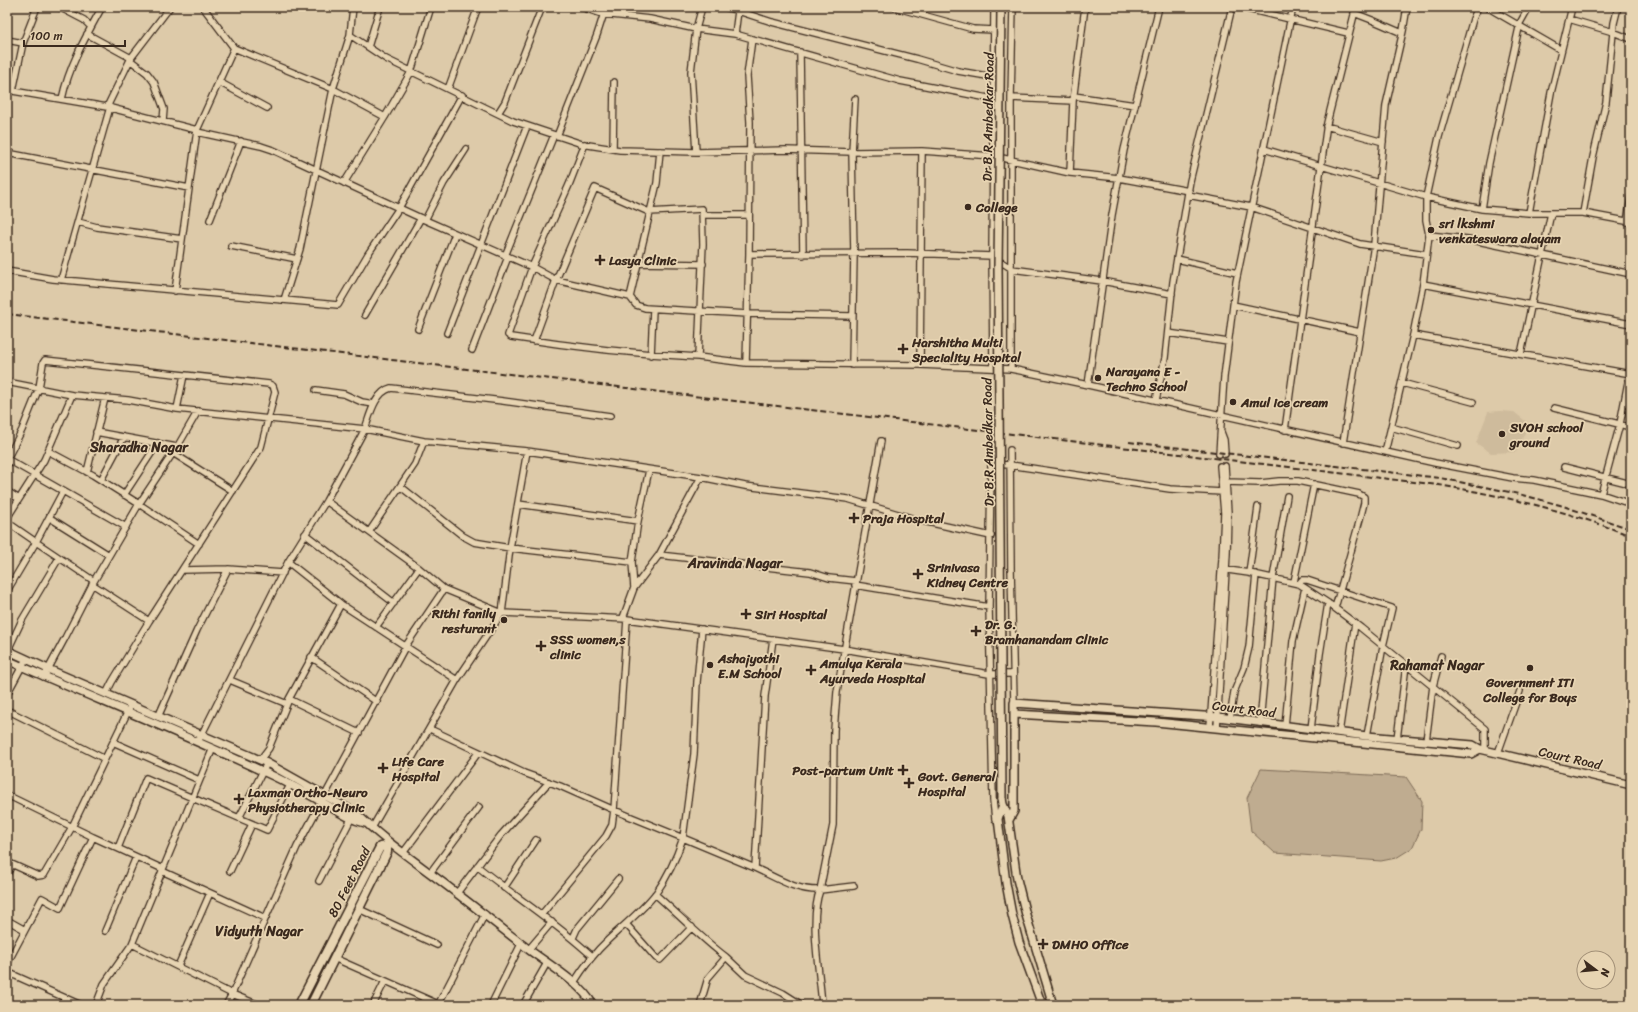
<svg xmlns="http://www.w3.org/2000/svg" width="1638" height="1012" font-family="Sriracha,sans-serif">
	<rect width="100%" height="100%" fill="#ddcaa9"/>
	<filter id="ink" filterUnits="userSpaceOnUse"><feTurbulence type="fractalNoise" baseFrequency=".025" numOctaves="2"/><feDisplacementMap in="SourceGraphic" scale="8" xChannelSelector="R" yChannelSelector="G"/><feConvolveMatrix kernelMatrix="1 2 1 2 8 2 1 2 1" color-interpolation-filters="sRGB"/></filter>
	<g filter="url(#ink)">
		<path fill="#cebb9c" d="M1500 411 1514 412 1529 424 1516 452 1491 453 1476 443 1488 412Z"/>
		<path fill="#bfac90" stroke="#7d6b57" d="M1261 769 1406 777 1422 801 1421 829 1412 848 1396 858 1381 861 1275 853 1251 831 1247 798Z"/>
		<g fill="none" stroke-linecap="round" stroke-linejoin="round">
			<path stroke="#bdaa8d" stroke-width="5.5" stroke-dasharray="5.5 3" stroke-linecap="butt" d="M1219 454 1220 466
				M1225 454V466"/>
			<g stroke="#3b2a1e" stroke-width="8">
				<path id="minor" d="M59 7 84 20 91 27
					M203 7 234 48 333 89 385 117 411 72 431 7
					M581 7 602 14 650 19 696 29 735 34 738 11 772 22 917 59 958 71 993 77
					M725 7 738 11
					M894 7 973 29 994 30
					M1085 7 1073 101 1070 173 1119 178 1189 191
					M1239 7 1348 33
					M1487 7 1561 50
					M1354 13 1372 20 1402 33
					M1569 19 1613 32 1631 39
					M87 34 131 58 107 107
					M735 34 900 81 993 99
					M350 35 386 59 513 121 582 144 620 150 696 152 785 150 852 152 922 151 993 156 1070 173
					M752 39 747 76 750 122 749 254 907 253 992 256 1012 269 1102 281 1172 294
					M7 40 23 43
					M368 47 380 7
					M800 52 803 255
					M131 58 170 7
					M130 60 147 73 154 82 164 109 163 121
					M219 82 267 108
					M448 89 478 7
					M7 90 107 107 197 130
					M13 91 23 43 37 7
					M1074 96 1135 105
					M1011 98 1073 101
					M62 99C69 66 86 36 102 7
					M498 113 505 102 542 7
					M1326 126 1383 142
					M197 132 261 146 273 150 425 220 532 267 569 185 585 144
					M557 136 597 35 606 7
					M613 149 614 82
					M1264 149 1426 197 1482 209 1529 213H1583L1631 222
					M696 152 691 72 696 29 702 7
					M7 153 189 188
					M344 183 385 117
					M595 188 649 212 702 209 703 244 698 357C635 354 573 347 511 337L508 335 532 267 556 280Z
					M1188 195 1251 207 1360 244 1426 254
					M1482 209 1489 163 1520 23 1529 7
					M1529 213 1551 93 1572 7
					M1583 213 1593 157 1606 102 1614 23 1618 7
					M703 215H749
					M210 220 241 141
					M425 220 444 183 466 149
					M78 222 97 227 182 239
					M1627 222 1631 197
					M1429 235 1468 239 1631 274
					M231 246 297 259
					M749 254 746 363 920 365 1011 369 1088 385 1435 463 1513 478 1534 480 1601 494 1631 504
					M505 256 554 135
					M1177 259 1237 273
					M637 263 703 264
					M7 271 53 279 338 305 368 254 399 208 462 95
					M61 280 110 107
					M1423 284 1631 324
					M175 291 197 130 234 48
					M630 297 636 305 645 308 748 314 853 316
					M284 300 300 249 333 89 350 35 353 7
					M1233 305 1360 332
					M365 315 421 218
					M418 329 455 234
					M447 333 527 126
					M1168 333 1228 342
					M1413 335 1631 374
					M534 341 556 280 630 297 657 183 660 151
					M472 350 508 257
					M1521 354 1551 213
					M651 355 653 309
					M698 357 746 363
					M852 365 854 254 852 152 855 99
					M920 365 922 151
					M993 368 992 256 994 7
					M1011 369V98L1013 7
					M7 382 72 395 44 460 7 518
					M1402 383 1473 402
					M1088 385 1112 215 1124 150 1159 7
					M316 390 344 394 362 402 374 404
					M72 395 128 400 177 409 365 429 326 501 288 562 198 742
					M1156 400 1165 358 1173 282 1190 181 1232 7
					M1554 408 1631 427
					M177 409 184 375
					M610 416 503 401 391 388C375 392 370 415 365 429L424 441 527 451 701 477 659 555 634 588 623 618
					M1391 427 1458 446
					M1285 430 1327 123 1356 7
					M96 432 177 447
					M1221 432 1224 440 1225 454
					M1343 443 1374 245 1386 105 1403 31 1407 7
					M176 449 198 411
					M1010 450 1011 568 1014 703
					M48 451 93 475 139 504 173 453 233 491
					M1385 452 1413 335 1423 284 1429 235 1426 220V197L1439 137 1473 19 1478 7
					M1219 454 1224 377 1236 282 1293 7
					M7 459 22 430 39 388 43 363 45 360 269 384 273 386 275 392 261 447 149 621
					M7 459 126 527
					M1564 467 1631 484
					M87 472 105 398
					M701 477 745 486 848 499 918 520 991 536
					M101 480 124 437
					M1226 482 1260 483 1279 481H1298L1359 494 1364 497V503L1360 519 1335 608
					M400 486 463 536 474 542 510 548 632 562
					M7 491 19 499
					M1601 494 1620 424 1631 366
					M124 495 158 443
					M326 501 369 532
					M518 504 638 521
					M50 518 109 555
					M7 522 36 542 7 591
					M305 534 394 603
					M659 555 810 572 829 578 856 581
					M288 562 341 604 457 680
					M419 568 444 589 502 613 510 548 527 451
					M1221 569 1249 573 1299 584 1328 603 1361 628 1485 729V749
					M183 570 228 569
					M1249 573 1258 507
					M94 581 139 504 199 544
					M1294 582 1314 484
					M92 584 149 621 112 682 106 694
					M1299 584 1302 580H1307L1392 608 1383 646 1367 736
					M855 585 989 607
					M634 588 632 562 638 521 649 470
					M376 627 419 568 369 532 415 464 424 441
					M8 650 22 620 59 558
					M311 657 377 702
					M44 677 65 638 94 581 36 542 63 491
					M230 680 287 704
					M7 694 26 659
					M289 699 359 733
					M7 710 105 759
					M158 717 197 630 228 569 283 573
					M1230 719 1234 692 1244 668 1249 647 1256 574
					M1260 723 1273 578 1287 496
					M1285 726 1293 641 1305 588
					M1210 727 1222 559 1224 513 1220 466
					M1217 728 1227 553 1228 513 1225 466
					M430 729 524 773 560 786 614 810 683 838 694 754 697 682 702 629
					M1311 729 1320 654 1328 603
					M1339 733 1355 623
					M1397 739 1406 665
					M1426 741 1433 686 1441 656
					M113 742 199 780
					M1498 753 1520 691
					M260 760 269 748 289 699 341 604
					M7 795 93 837
					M239 818 267 763
					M998 821 995 819 993 800 989 607 991 464 1010 465 1170 489 1222 492
					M372 828 457 680 502 613 627 619 844 649 989 674H1013
					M118 848 146 778 267 830 290 785
					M403 853 478 753
					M7 862 38 876 44 875 72 827 131 705
					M477 866C515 897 557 923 592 956
					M755 868C777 878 796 891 820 890L833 825 834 730 837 692 881 441
					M162 871 265 918
					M230 871 252 824
					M430 873 479 807
					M7 874 12 865
					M319 881 351 819
					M504 888 536 840
					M457 893 501 835 549 782
					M655 894C679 915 701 938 726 957
					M359 909 437 945
					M542 914 606 836 612 825 614 810 627 619
					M7 920 25 930
					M626 924 656 958 660 960 692 927
					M105 931 136 857
					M573 938 577 929 618 879
					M132 944 213 748
					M529 949 552 922
					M334 958 438 1004
					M7 964 42 898 60 908 93 837 163 869
					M178 966 210 893
					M7 972 81 1005
					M573 984C583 968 594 953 608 940 624 925 642 911 656 893 669 875 676 859 683 838L755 868 765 696 773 639
					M96 1005 104 984 132 944 232 994 297 847 405 647 444 589
					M226 1005 232 994 259 1005
					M373 1005 385 981
					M438 1005 485 914
					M491 1005 521 944
					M523 1005 547 963
					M700 1005 708 978 726 957 745 975 783 993 802 1005
					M822 1005C820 973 809 919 820 890L854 886"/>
			</g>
			<g stroke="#3b2a1e" stroke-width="10">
				<path id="tertiary" d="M7 650 48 669 267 763 356 813C382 839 413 860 442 882 471 904 500 927 528 949 548 964 581 983 593 1005
					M7 660C91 697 176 731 260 770 281 779 301 790 322 802 336 810 348 819 365 823
					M1014 714 1156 722 1471 754 1480 749
					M1002 798 1003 804 1008 816 1017 879 1026 915 1053 1005
					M1003 804 998 819 1006 883 1012 915 1019 942 1042 1005
					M1009 820 1014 811V703L1218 717 1367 736 1473 745 1480 749 1631 785"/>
			</g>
			<g stroke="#3b2a1e" stroke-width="11">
				<path id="secondary" d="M299 1005 380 847 387 846V852L311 1005"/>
			</g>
			<use href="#minor" stroke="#e7d4b2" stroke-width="5.5"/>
			<use href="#tertiary" stroke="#e7d4b2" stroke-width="7"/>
			<use href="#secondary" stroke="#e7d4b2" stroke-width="8"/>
			<path stroke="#3b2a1e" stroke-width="2" stroke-dasharray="6 3" stroke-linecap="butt" d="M7 314 1439 485C1505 496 1569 511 1631 536
				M1129 442 1440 478 1519 494 1560 505 1631 529"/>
			<g stroke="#3b2a1e" stroke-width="10" stroke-linecap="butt">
				<path id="tertiary-bridge" d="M1001 7 998 267 1002 798"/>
			</g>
			<use href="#tertiary-bridge" stroke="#e7d4b2" stroke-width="7"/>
		</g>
	</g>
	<g fill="#3b2a1e" stroke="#e7d4b2" stroke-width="1.5">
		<circle cx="968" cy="207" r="4"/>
		<circle cx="1431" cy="230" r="4"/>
		<path d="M598 254h4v4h4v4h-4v4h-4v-4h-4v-4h4z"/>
		<path d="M901 343h4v4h4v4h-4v4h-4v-4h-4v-4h4z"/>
		<circle cx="1098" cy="378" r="4"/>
		<circle cx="1233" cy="402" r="4"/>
		<circle cx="1502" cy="434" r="4"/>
		<path d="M852 512h4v4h4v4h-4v4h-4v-4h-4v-4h4z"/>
		<path d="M916 568h4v4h4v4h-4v4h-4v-4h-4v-4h4z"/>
		<path d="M744 608h4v4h4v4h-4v4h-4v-4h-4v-4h4z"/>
		<circle cx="504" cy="620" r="4"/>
		<path d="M974 625h4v4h4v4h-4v4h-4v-4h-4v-4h4z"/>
		<path d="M539 640h4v4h4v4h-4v4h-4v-4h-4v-4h4z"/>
		<circle cx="710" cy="665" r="4"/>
		<circle cx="1530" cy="668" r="4"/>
		<path d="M809 664h4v4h4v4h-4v4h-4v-4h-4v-4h4z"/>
		<path d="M381 762h4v4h4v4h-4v4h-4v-4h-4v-4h4z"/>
		<path d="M901 764h4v4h4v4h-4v4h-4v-4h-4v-4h4z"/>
		<path d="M907 777h4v4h4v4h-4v4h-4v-4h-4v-4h4z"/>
		<path d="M237 793h4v4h4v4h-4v4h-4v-4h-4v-4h4z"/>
		<path d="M1041 938h4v4h4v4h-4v4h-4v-4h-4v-4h4z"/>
	</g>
	<g text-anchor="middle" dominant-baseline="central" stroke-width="3.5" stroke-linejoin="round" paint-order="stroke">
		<g font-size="13" fill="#3b2a1e" stroke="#e7d4b2">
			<text transform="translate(988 117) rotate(-89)">Dr B.R Ambedkar Road</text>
			<text transform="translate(988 442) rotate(-91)">Dr B.R Ambedkar Road</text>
			<text transform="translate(1244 709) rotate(7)">Court Road</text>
			<text transform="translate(1570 758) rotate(13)">Court Road</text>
			<text transform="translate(349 882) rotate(-63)">80 Feet Road</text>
		</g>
		<g font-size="13" font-weight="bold" fill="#3b2a1e" stroke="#e7d4b2" text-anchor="start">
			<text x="976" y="207">College</text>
			<text x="1439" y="223">sri lkshmi<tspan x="1439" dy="15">venkateswara alayam</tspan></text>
			<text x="609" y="260">Lasya Clinic</text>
			<text x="912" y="342">Harshitha Multi<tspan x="912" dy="15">Speciality Hospital</tspan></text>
			<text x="1106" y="371">Narayana E -<tspan x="1106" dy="15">Techno School</tspan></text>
			<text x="1241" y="402">Amul ice cream</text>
			<text x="1510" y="427">SVOH school<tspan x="1510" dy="15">ground</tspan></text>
			<text x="863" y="518">Praja Hospital</text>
			<text x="927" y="567">Srinivasa<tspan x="927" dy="15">Kidney Centre</tspan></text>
			<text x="496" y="613" text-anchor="end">Rithi fanily<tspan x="496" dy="15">resturant</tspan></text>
			<text x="755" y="614">Siri Hospital</text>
			<text x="985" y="624">Dr. G.<tspan x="985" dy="15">Bramhanandam Clinic</tspan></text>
			<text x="550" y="639">SSS women,s<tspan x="550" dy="15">clinic</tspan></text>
			<text x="718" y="658">Ashajyothi<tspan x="718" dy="15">E.M School</tspan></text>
			<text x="820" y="663">Amulya Kerala<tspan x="820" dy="15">Ayurveda Hospital</tspan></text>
			<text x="1530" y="682" text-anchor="middle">Government ITI<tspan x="1530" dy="15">College for Boys</tspan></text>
			<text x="392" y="761">Life Care<tspan x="392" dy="15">Hospital</tspan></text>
			<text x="894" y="770" text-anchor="end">Post-partum Unit</text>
			<text x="918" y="776">Govt. General<tspan x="918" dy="15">Hospital</tspan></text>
			<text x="248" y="792">Laxman Ortho-Neuro<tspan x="248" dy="15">Physiotherapy Clinic</tspan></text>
			<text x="1052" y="944">DMHO Office</text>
		</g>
		<g font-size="14" font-weight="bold" fill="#3b2a1e" stroke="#e7d4b2">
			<text x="139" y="447">Sharadha Nagar</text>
			<text x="735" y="563">Aravinda Nagar</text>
			<text x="1437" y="665">Rahamat Nagar</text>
			<text x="259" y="931">Vidyuth Nagar</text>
		</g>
	</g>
	<rect width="1638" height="1012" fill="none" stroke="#e7d4b2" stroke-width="24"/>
	<rect x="12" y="12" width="1614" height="988" fill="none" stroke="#3b2a1e" stroke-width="1.5" filter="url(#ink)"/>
	<g transform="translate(1596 970) rotate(106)"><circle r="19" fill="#e7d4b2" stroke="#a29077"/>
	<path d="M0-3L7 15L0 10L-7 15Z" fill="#3b2a1e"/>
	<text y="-6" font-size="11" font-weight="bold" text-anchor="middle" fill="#3b2a1e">N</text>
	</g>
	<path d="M24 40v6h101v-6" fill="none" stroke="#3b2a1e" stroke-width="2"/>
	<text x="30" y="40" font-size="12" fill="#3b2a1e" stroke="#e7d4b2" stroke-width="3" paint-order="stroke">100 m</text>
</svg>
